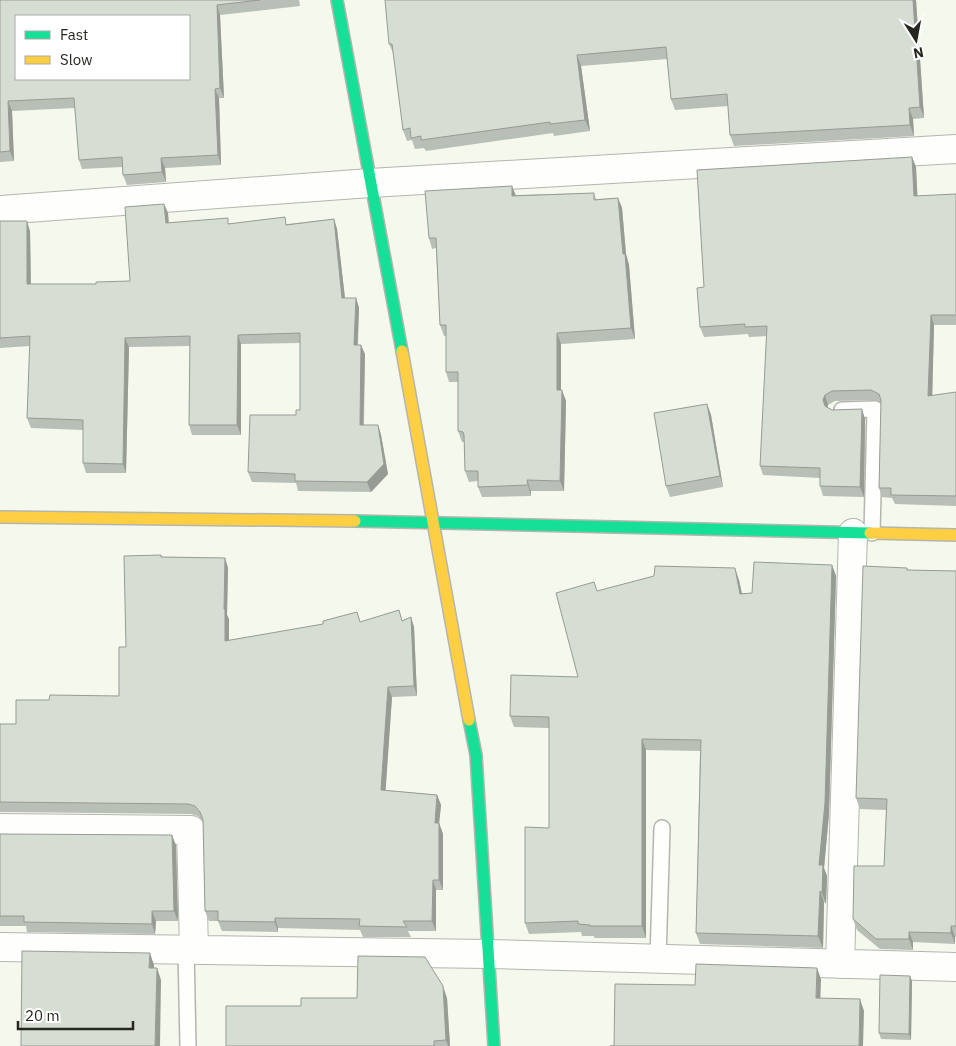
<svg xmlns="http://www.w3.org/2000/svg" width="956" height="1046" font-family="'IBM Plex Sans',sans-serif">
	<rect width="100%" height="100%" fill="#f5f8ed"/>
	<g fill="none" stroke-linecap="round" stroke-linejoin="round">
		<g stroke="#b4b6ae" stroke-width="18">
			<path id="lane" d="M842 410 875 409 872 533
				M186 949 188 1046
				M658 959 662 828"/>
		</g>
		<g stroke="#b4b6ae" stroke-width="30">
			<path id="street" d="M0 210 370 183 956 149
				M0 828 191 830 194 950
				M0 947 488 954 956 967
				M840 964 853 533"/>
		</g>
		<g stroke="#b4b6ae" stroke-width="14">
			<path id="fast" d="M337 0 402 351
				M355 521 870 533
				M469 720 476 755 494 1046"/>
		</g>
		<g stroke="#b4b6ae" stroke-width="14">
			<path id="slow" d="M402 351 469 720
				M0 517 355 521
				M870 533 956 535"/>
		</g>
		<use href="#lane" stroke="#fefefc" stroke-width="15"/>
		<use href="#street" stroke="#fefefc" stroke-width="28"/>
		<use href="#fast" stroke="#16e098" stroke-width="11"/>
		<use href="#slow" stroke="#ffcf43" stroke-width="11"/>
	</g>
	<path fill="#b8bfb6" d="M0 0H299L300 6 220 15 224 98H219L221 165 165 168 166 182 127 185 123 175 122 167 82 169 79 160 75 108 12 111 14 161 0 162Z
		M916 0 924 118 913 119 914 136 734 146 730 135 728 106 675 110 671 99 667 59 581 66 590 131 554 136 553 133 426 151 424 148 415 149 412 140 407 141 403 130 394 55 389 44Z
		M912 157 916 167 917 196 956 194V325H934L932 396 956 392V506L895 504 892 498 882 497 879 488 881 403 875 400 835 401 828 405 827 407 832 410 865 419 864 497 823 496 820 486V478L763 475 760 466 767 336 749 337 748 334 704 337 700 327 704 287Z
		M594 193 596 199 618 198 622 208 626 254 629 265 635 339 561 344V390L566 401 564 491H531V496L482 497 478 487V481L469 482 465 471 464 442H462L458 431V382H449L446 372V336H444L440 325 436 248 432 249 429 238 515 195Z
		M164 204 168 213 169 223 288 224 334 219 337 229 345 298H356L359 308 358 345 365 354 364 425H378L381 435 388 474 371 492 298 491 296 483 252 482 248 472 300 410V343L241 344V435H192L189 425 190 346 129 347 126 473H86L83 463V430L31 428 27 418 30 346 0 348V221L30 231 31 284H96L130 281Z
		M707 404 711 415 723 487 670 497 666 486Z
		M161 555 162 557 225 558 228 568 227 615 229 619V640L361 622 403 620 411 617 414 627 417 696 392 697 385 790 437 795 441 805 439 823 443 834V890H436V931H408L411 937H363L360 930 278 928V932L222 931 218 921H209L205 911 203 821 198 816 191 814 0 812V724H16L49 700 119 696 126 647Z
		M832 565 836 576 829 814 824 868 827 876 826 904 824 902 823 948 700 944 696 933 700 751 646 750V938H594V936H582L581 932 529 934 525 923 549 828V728L514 727 510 716 578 677 598 591 739 580 742 593H752Z
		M907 568 908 570 956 571V937H955V944L913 942V950L880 949 857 930 853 919 884 866 886 810 860 809 856 798Z
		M0 834 176 845 178 921H156L155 934 27 932 26 926H0Z
		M912 981 911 1040 881 1039 879 1033Z
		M447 998 450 1046H226L301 1006Z"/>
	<path fill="#969b94" d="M913 0H916L924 118 920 107Z
		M217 5 220 15 224 98 220 88Z
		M577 55 581 66 590 131 585 120Z
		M215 89 219 98 221 165 218 155Z
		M8 101 12 111 14 161 10 151Z
		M909 108 913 119 914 136 910 125Z
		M912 157 916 167 918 206 914 196Z
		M161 158 165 168 166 182 162 172Z
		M512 186 516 196H512Z
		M618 198 622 208 626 254 629 265 635 339 631 328 623 254Z
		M164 204 168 213 169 232 166 223Z
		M334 219 337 229 346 307 342 298Z
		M27 221 30 231 31 294 27 284Z
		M356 298 359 308 357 354 354 345Z
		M931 315 934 325 932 406 928 396Z
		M557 333 561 344V401L557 390Z
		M238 335 241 344V435L237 425Z
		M125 338 129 347 126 473 123 464Z
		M361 345 365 354 363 434 360 425Z
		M562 390 566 401 564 491 560 481Z
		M825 395 828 405 827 410 823 400Z
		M707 404 711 415 723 487 720 476Z
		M862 409 865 419 864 497 860 487Z
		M378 425 381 435 388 474 371 492 367 482Z
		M527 480 531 491V496L528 485Z
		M225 558 228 568 227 615 229 619V651L225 641 224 609Z
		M832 565 836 576 829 814 824 868 827 876 826 904 822 893 819 865Z
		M735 568 739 580 744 605 740 594Z
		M411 617 414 627 417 696 414 686Z
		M388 687 392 697 385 800 381 790Z
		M642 739 646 750V938L642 926Z
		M437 795 441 805 438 834 435 823Z
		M439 823 443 834V890L439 880Z
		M172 835 176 845 178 921 174 911Z
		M433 880 436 890V931L432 921Z
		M820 891 824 902 823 948 818 936Z
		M152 911 156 921 155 934 152 924Z
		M275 918 278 928V932L275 922Z
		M951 926 955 937V944L951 933Z
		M909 932 913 942V950L909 939Z
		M150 953 154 965V980L149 968Z
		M157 968 161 980 160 1046H155Z
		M817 968 821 979 820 1010 816 998Z
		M910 976 912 981 911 1040 909 1034Z
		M443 986 447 998 450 1046H448L446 1040Z
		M860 999 864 1011 863 1046H859Z"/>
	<path fill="#d6ded4" stroke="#969b94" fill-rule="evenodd" d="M0 0H260L217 5 220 88 215 89 218 155 161 158 162 172 123 175 122 157 79 160 74 98 8 101 10 151 0 152ZM16 16H189V79H16Z
		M385 0H913L920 107 909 108 910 125 730 135 727 94 671 99 666 47 577 55 585 120 550 124V122L421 140V136L411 138 410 128 403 130 392 44H389Z
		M912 157 914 196 956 194V315H931L928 396 956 392V496L891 495V488H879L881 400 879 394 871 390 832 391 825 395 823 400 825 406 832 410 862 409 860 487 820 486V468L760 466 767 326 745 327V324L700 327 697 288 704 287 697 170Z
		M512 186V196L594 193V200L618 198 623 254H625L631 328 557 333V390H562L560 481 527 480 528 485 478 487V471H465L464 435 463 432 458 431V372H446V325H440L436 238H429L425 191Z
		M164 204 166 223 228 218V224L285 217 286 225 334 219 342 298H356L354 345H361L360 425H378L384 464 367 482 295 481V474L248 472 250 415H296V410H300V333L238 335 237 425H189L190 336 125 338 123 464 83 463V420L27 418 30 336 0 338V221H27V284H96V282L130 281 125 207Z
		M707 404 720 476 666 486 654 413Z
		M161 555V557L225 558 224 609H225V641L323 624V621L357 612 360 622 399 610 402 621 411 617 414 686 388 687 381 790 437 795 435 823H439V880H433L432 921H403L407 927 359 926 360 919 275 918V922L218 921V911H205L203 820 200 812 195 806 188 804 0 802V724H16V700H49L50 695 119 696V647H126L124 556Z
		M754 562 832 565 825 803 819 865H823L822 893 820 891 818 936 696 933 701 740 642 739V926H590V925L578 924V921L525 923V827L549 828V717L510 716 511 675 578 677 556 593 594 582 597 591 654 576 655 566 735 568 740 594 752 593Z
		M863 566 907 568V570L956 571V926H951V933L909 932V939H876L853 919 854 866H884L887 799 856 798Z
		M0 834 172 835 174 911H152V924L24 922V916H0Z
		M22 951 150 953 149 968H157L155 1046H21Z
		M358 956 425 957 443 986 446 1040 434 1041V1046H226V1006H301V998H357Z
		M696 964 817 968 816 998 860 999 859 1046H610H614L615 984 695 985Z
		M880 975 910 976 909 1034 879 1033Z"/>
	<rect x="15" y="15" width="175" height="65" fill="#ffffff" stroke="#a8a9a5"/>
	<rect x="25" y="31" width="25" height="8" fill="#16e098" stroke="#a8a9a5"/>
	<text x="60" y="40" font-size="15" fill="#25271f">Fast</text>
	<rect x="25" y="56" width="25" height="8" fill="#ffcf43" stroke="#a8a9a5"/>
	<text x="60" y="65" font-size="15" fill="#25271f">Slow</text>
	<g transform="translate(916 40) rotate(169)" stroke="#ffffff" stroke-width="4" paint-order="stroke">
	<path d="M0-4L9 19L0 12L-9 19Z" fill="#25271f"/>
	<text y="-8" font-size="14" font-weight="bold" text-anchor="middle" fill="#25271f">N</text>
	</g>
	<path d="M18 1021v8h115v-8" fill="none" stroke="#25271f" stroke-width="2.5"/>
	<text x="25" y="1021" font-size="15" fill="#25271f" stroke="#ffffff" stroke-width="4" paint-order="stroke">20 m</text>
</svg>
